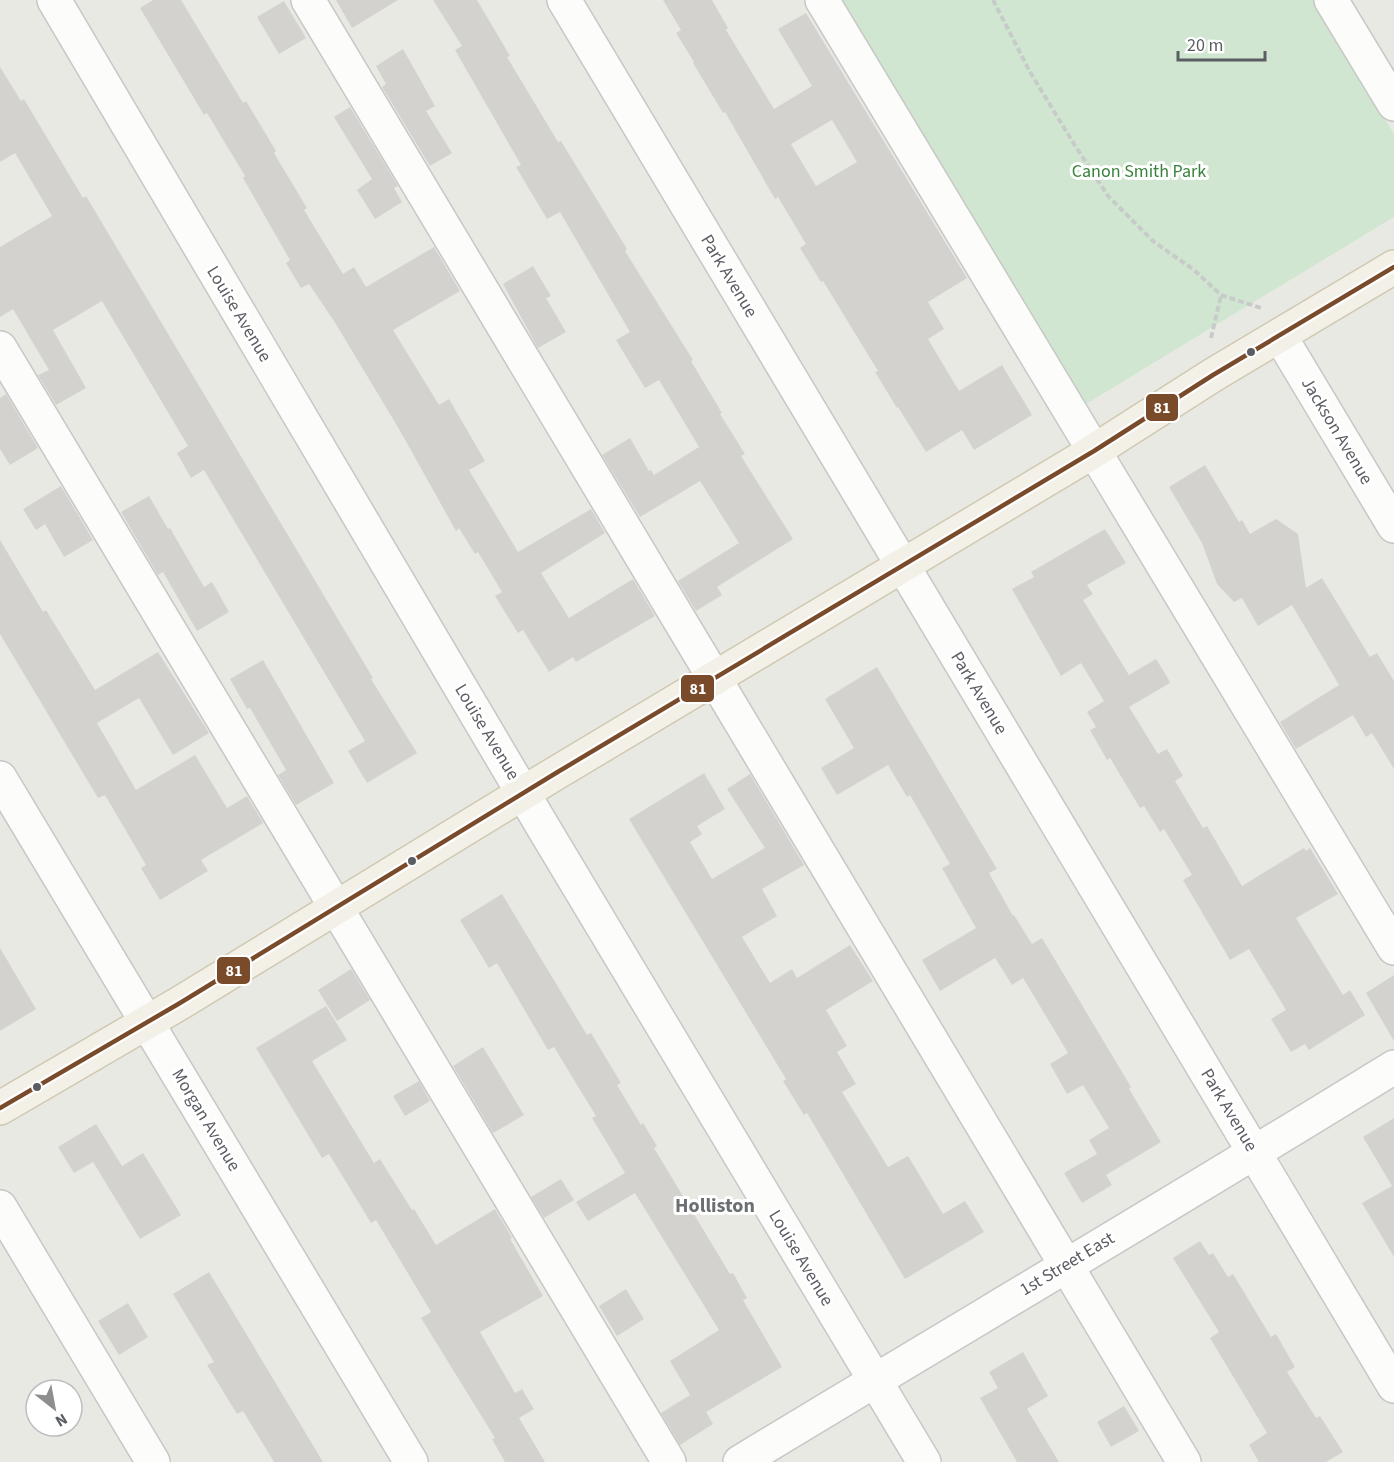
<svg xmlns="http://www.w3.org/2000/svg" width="1394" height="1462" font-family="'Source Sans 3',sans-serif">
	<rect width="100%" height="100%" fill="#e9e9e4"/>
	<path fill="#d1e6d0" d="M836 0H1313L1394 134V217L1081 407Z"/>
	<path fill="#d3d2cf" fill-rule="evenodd" d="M153 0H181L243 103 246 101 276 151 274 153 307 208 304 210 343 274 354 267 366 287 434 247 460 291 393 330 439 405 449 399 485 461 469 470 518 552 591 509 605 533 541 573 569 618 633 579 655 616 576 662 573 657 549 672 523 630 518 633 495 596 502 592 478 552 475 554 459 528 456 531 399 429 334 321 309 284 301 288 286 263 290 260 243 178 245 176 207 113 204 115 140 8Z
		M336 0H398L352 28Z
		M433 0H477L510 56 507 57 558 142 561 141 627 249 625 251 693 360 691 361 722 413 720 414 745 454 741 456 793 539 717 587 722 595 696 611 678 581 739 543 700 481 640 517 602 455 630 438 649 471 651 470 654 475 699 447 659 380 645 388 616 340 630 332 560 212 547 219 516 167 521 165 455 50 462 46Z
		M663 0H712L728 28 726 30 774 109 812 86 778 29 806 13 967 278 928 302 944 329 928 339 959 391 1002 365 1032 415 974 450 962 430 926 452 898 407 897 408 875 372 878 371 823 281 821 282 800 248 806 244 778 197 775 199 725 112 723 113 693 63 694 62 676 33 681 30ZM832 120 857 162 816 186 791 144Z
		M284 1 306 38 279 54 257 17Z
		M403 49 435 106 426 111 452 153 430 166 382 87 386 84 376 66Z
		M0 67 21 101 24 99 83 198 86 196 373 678 371 679 417 753 367 783 348 751 365 741 204 470 191 478 177 453 188 446 102 301 53 330 86 388 56 405 38 375 49 370 13 309 0 317V247L52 216 15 153 0 162Z
		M350 107 398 186 394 188 402 202 375 219 357 190 372 179 334 117Z
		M533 266 551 296 546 298 566 332 538 348 503 284Z
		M6 394 38 448 10 465 0 449V398Z
		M1205 465 1239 522 1242 520 1250 534 1276 519 1298 534 1306 588 1322 578 1370 657 1377 653 1394 681V769L1372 733 1366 737 1353 715 1296 749 1280 722 1339 685 1292 605 1258 626 1242 598 1234 602 1217 584 1202 543 1169 487Z
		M61 486 93 540 64 557 45 524 36 530 23 509Z
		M149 496 168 529 170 528 204 587 212 582 229 612 197 631 163 572 158 575 121 512Z
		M1105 529 1126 563 1087 585 1093 594 1083 600 1129 675 1156 659 1169 680 1170 683 1129 707 1158 754 1167 749 1183 776 1175 781 1203 828 1207 826 1242 886 1304 848 1306 851 1310 848 1338 894 1296 918 1343 995 1350 990 1365 1015 1309 1050 1305 1044 1291 1052 1271 1019 1286 1010 1249 949 1230 960 1183 880 1192 875 1164 829 1160 832 1144 806 1140 808 1110 758 1107 760 1090 730 1096 727 1087 712 1104 701 1081 663 1061 676 1012 589 1034 577 1031 572Z
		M0 540 43 612 46 610 95 690 158 652 209 733 173 755 139 698 97 723 136 790 195 755 227 808 247 796 263 823 201 860 208 871 160 900 141 868 146 865 105 795 98 798 0 634Z
		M263 660 334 783 296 805 278 775 286 770 250 708 247 709 230 679Z
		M877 667 997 869 989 873 1013 916 1014 915 1032 944 1042 938 1131 1087 1129 1089 1161 1142 1106 1175 1112 1185 1082 1203 1064 1173 1097 1154 1089 1140 1109 1128 1083 1085 1067 1094 1050 1064 1068 1053 1023 978 1012 985 995 958 940 991 922 960 976 928 942 868 950 864 910 795 907 797 888 765 837 795 821 768 854 748 825 699Z
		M704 773 725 809 697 826 702 834 690 842 712 879 765 848 727 789 750 774 804 865 762 889 777 916 742 937 770 983 792 969 797 978 850 945 873 981 826 1010 847 1046 837 1052 856 1084 842 1092 888 1167 908 1156 943 1214 965 1201 984 1232 905 1279 807 1113 804 1115 783 1081 786 1079 629 819Z
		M502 894 587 1035 591 1033 621 1083 617 1085 641 1125 643 1123 657 1146 654 1148 730 1274 733 1273 747 1298 743 1300 782 1367 706 1412 713 1424 680 1445 661 1413 690 1395 670 1361 719 1330 635 1193 588 1221 576 1202 625 1173 592 1118 596 1116 554 1047 548 1050 497 963 489 968 460 920Z
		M0 948 36 1009 0 1031Z
		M351 969 370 1000 337 1021 318 990Z
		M1394 975V1041L1366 993Z
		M326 1006 347 1040 312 1061 374 1163 380 1159 412 1210 414 1209 436 1245 495 1209 512 1238 510 1239 543 1296 480 1332 515 1393 522 1389 534 1409 519 1418 545 1462H505L492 1439 495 1438 421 1318 431 1312 376 1220 371 1223 329 1154 322 1158 256 1048Z
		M483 1047 524 1115 493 1133 453 1066Z
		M419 1081 430 1101 405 1116 393 1096Z
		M1394 1118V1257L1362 1203 1392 1186 1363 1137Z
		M96 1124 122 1166 143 1153 181 1215 140 1239 93 1162 74 1173 58 1147Z
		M561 1179 574 1200 544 1218 531 1197Z
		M1200 1241 1209 1255 1213 1253 1228 1277 1233 1274 1271 1337 1276 1334 1295 1367 1287 1372 1316 1418 1320 1416 1343 1452 1326 1462H1259L1249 1445 1267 1433 1210 1338 1219 1332 1173 1258Z
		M209 1272 323 1462H274L243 1411 237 1414 207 1365 214 1362 173 1294Z
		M626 1289 644 1319 617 1336 599 1306Z
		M128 1303 148 1337 119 1355 98 1321Z
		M1023 1352 1048 1396 1027 1409 1059 1462H1017L980 1398 998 1388 989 1372Z
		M1124 1406 1139 1431 1111 1447 1097 1422Z"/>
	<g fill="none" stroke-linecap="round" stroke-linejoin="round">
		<g stroke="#c6c7c6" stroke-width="36">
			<path id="minor" d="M54 0 543 827 924 1462
				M308 0 1184 1462
				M564 0 1394 1386
				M822 0 1394 948
				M1331 0 1394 104
				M1280 336 1394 526
				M0 348 669 1462
				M0 778 411 1462
				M0 1207 153 1462
				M740 1462C958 1330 1177 1201 1394 1067"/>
		</g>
		<g stroke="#d0c9b2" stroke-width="36">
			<path id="major" d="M0 1108 180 1003 556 773 1094 451 1213 375 1394 267"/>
		</g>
		<path stroke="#c7cbc9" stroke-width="4" stroke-dasharray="6 3" stroke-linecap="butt" d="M993 0 1030 72 1074 144 1108 196 1153 241 1194 270 1221 295 1261 308 1263 307
			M1211 338 1221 295"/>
		<use href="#minor" stroke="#fcfcfb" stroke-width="33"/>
		<use href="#major" stroke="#f2f0e7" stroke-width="33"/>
		<g stroke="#fff" stroke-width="9">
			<path id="bus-1" d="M0 1108 180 1003 556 773 1094 451 1213 375 1394 267"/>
		</g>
		<use href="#bus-1" stroke="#7a4b2a" stroke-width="4.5"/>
	</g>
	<g fill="#5a5d62" stroke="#fff" stroke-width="2">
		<circle cx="1251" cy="352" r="5"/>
		<circle cx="412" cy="861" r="5"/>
		<circle cx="37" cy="1087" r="5"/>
	</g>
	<g text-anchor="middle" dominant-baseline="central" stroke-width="6" stroke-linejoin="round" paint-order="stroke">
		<g font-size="18" fill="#38833c" stroke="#fff">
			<text x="1139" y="171">Canon Smith Park</text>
		</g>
		<g font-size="18" fill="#5a5d62" stroke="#fff">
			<text transform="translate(729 276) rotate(59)">Park Avenue</text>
			<text transform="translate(239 314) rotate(59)">Louise Avenue</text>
			<text transform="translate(1337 431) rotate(59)">Jackson Avenue</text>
			<text transform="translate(979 693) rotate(59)">Park Avenue</text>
			<text transform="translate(487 732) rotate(59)">Louise Avenue</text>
			<text transform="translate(1229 1110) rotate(59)">Park Avenue</text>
			<text transform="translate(206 1120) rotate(59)">Morgan Avenue</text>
			<text transform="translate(801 1258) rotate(59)">Louise Avenue</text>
			<text transform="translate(1067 1264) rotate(-31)">1st Street East</text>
		</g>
		<g font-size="20" font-weight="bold" fill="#6b6f74" stroke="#fff">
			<text x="715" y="1206">Holliston</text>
		</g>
	</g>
	<g stroke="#fff" stroke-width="2">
		<rect x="1145" y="393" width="34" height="29" rx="6" fill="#7a4b2a"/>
		<rect x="680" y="674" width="35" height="29" rx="6" fill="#7a4b2a"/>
		<rect x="216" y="956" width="35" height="29" rx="6" fill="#7a4b2a"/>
	</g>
	<g font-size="16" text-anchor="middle" font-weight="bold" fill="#fff">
		<text x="1162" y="413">81</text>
		<text x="698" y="694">81</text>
		<text x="234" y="976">81</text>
	</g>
	<g transform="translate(54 1408) rotate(149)"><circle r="28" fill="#ffffff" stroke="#bdbec0" stroke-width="1.5"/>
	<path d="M0-4.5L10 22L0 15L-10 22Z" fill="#8c8e90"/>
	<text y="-9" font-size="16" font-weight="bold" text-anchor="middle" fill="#5a5d62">N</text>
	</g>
	<path d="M1178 51v9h87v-9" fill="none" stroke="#5a5d62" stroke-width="3"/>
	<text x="1187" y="51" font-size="18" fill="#5a5d62" stroke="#ffffff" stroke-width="4.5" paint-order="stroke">20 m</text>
</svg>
